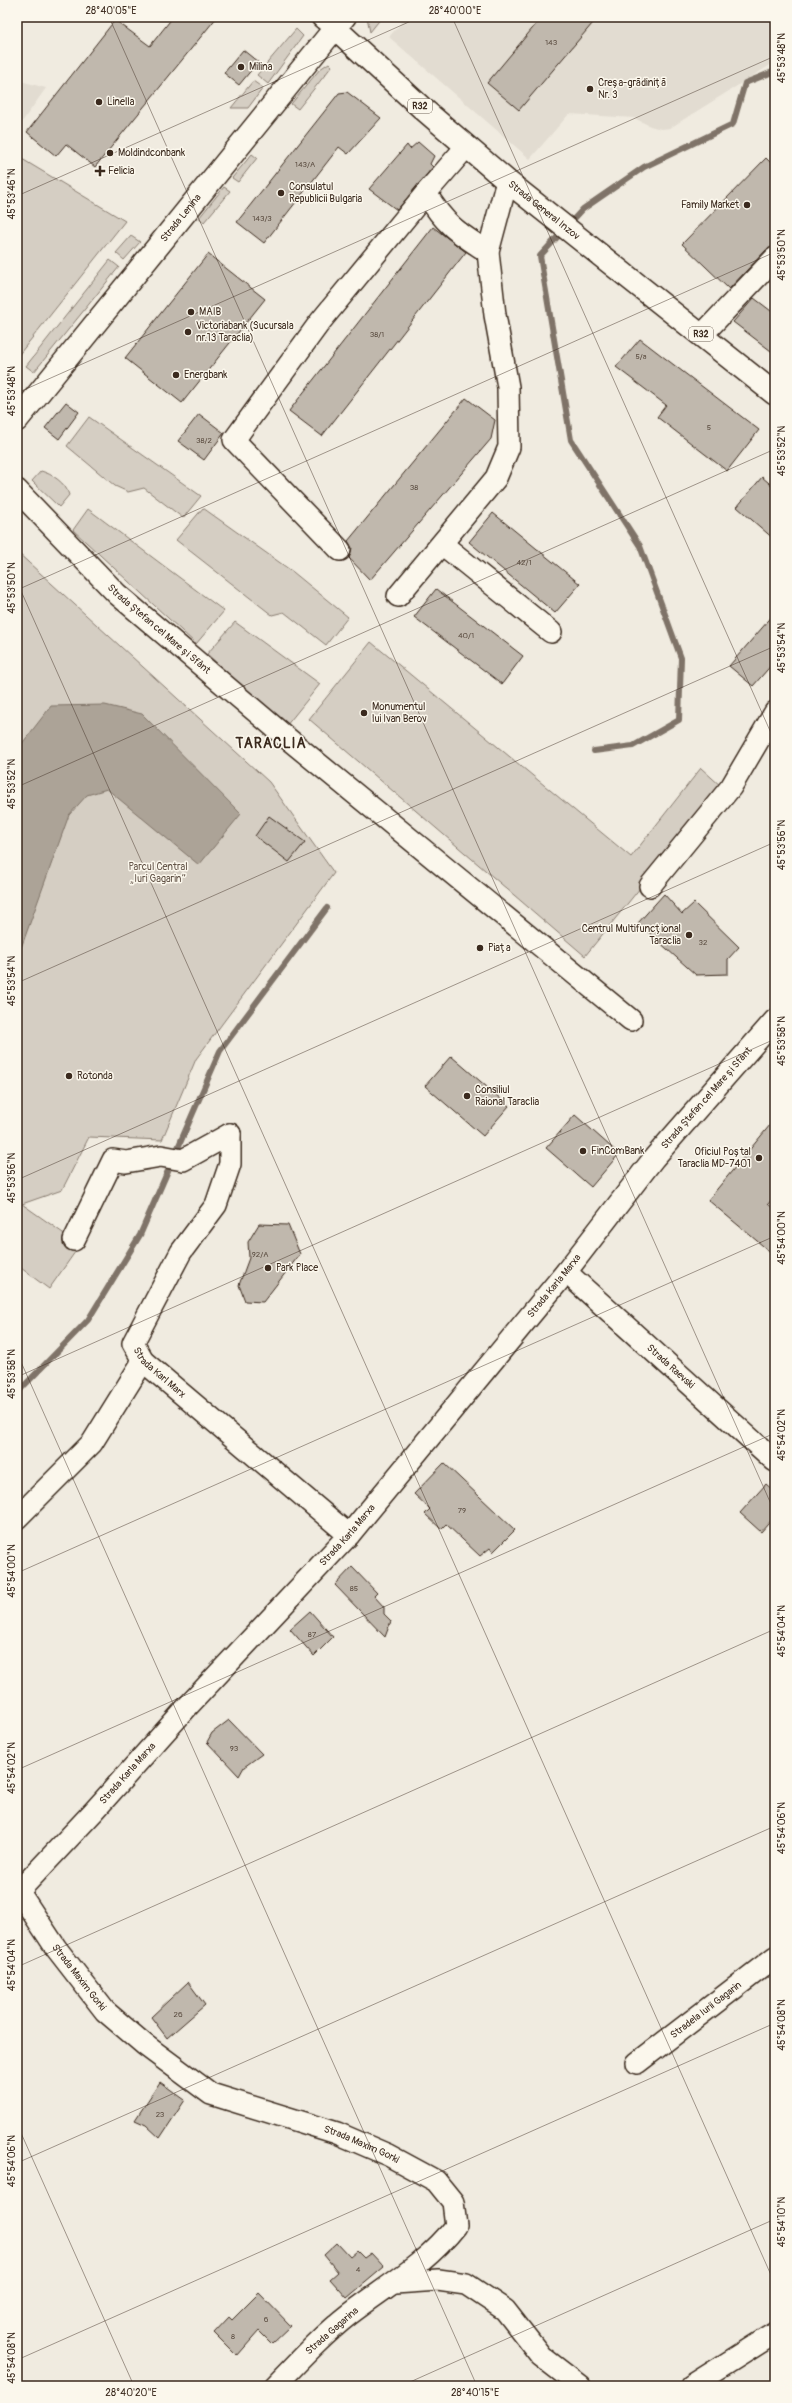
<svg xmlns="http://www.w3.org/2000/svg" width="792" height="2403" font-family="Pangolin,sans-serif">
	<rect width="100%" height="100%" fill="#f0ebe0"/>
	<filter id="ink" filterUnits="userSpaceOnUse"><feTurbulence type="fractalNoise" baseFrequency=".025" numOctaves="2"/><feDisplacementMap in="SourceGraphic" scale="8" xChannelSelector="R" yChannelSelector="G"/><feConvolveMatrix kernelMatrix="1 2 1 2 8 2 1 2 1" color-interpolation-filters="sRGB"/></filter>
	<g filter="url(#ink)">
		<path fill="#e2dcd1" d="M406 17H775V62L670 128 661 129 650 126 634 118 569 114 530 159 389 37Z
			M17 80 46 88 17 129Z"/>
		<path fill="#d5cec3" stroke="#887c70" d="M367 17H382L370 32Z
			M296 29 303 36 268 84 257 75Z
			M329 63 332 66 298 109 291 104 320 69Z
			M253 81 263 88 248 108H231Z
			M252 154 257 158 238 182 232 178Z
			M17 156 125 221 17 357Z
			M224 187 230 191 204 222 199 218Z
			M131 236 140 242 124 260 116 253Z
			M110 260 119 267 34 372 26 366Z
			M89 417 201 496 183 518 144 488 128 492 115 486 67 446Z
			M41 471C52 474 66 483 69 495L59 507 32 481Z
			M203 508 293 572 348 617 326 645 284 612 272 615 176 540Z
			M88 509 224 611 196 644 73 530Z
			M17 552 269 782 334 873 196 1059 162 1140 89 1137 62 1190 22 1204 80 1245 49 1289 17 1265Z
			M235 622 320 684 286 726 207 654Z
			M371 642 631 857 701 768 722 787 585 956 309 719Z"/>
		<path fill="#aca397" stroke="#7f7367" d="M105 705 142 714 241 814 199 865 107 789 87 795 69 815 17 959V750L51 706Z"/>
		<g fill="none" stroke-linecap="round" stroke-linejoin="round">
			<path stroke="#7f7367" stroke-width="6" d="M594 751 633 746 679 720 681 658 640 546 571 440 540 256 583 209 644 167 733 124 745 83 775 71
				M17 1393 88 1320 140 1235 220 1051 327 908"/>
		</g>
		<path fill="#c0b8ad" stroke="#3b2a1e" d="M173 17H217L95 167 66 144 56 156 27 132 115 20 150 46Z
			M542 17H598L519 110 487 83Z
			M243 50 258 62 239 85 224 73Z
			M347 92 381 118 348 154 339 147 264 243 237 222 339 93Z
			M418 142 434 156 430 164 433 167 397 210 369 189 407 145 410 149Z
			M766 158 775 167V246L766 250 729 289 682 244Z
			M433 227 466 252 322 436 289 411Z
			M208 254 265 299 182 403 125 358Z
			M754 298 775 314V354L733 322Z
			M640 339 759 430 727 471 657 417 666 405 616 367Z
			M466 398 495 420 491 439 370 580 349 558 352 548 348 541Z
			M66 402 79 412 59 439 45 428Z
			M199 414 224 433 204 460 178 441Z
			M762 477 775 488V540L737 507Z
			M493 513 580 584 555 613 469 542Z
			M436 589 523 656 502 684 414 617Z
			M775 613V661L753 686 729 666Z
			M269 816 305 842 289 862 255 836Z
			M664 894 682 914 694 903 739 947 728 959V974L696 975 638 923Z
			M451 1056 509 1106 483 1136 425 1086Z
			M575 1115 619 1154 591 1187 546 1148Z
			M775 1119V1196L768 1204 775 1210V1256L708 1200Z
			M259 1224 288 1225 300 1254 263 1302 245 1301 239 1285 249 1258 248 1242Z
			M444 1463 515 1530 493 1552 490 1548 480 1556 446 1524 441 1529 425 1514 430 1509 414 1494Z
			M766 1484 775 1492V1516L761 1532 740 1513Z
			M352 1567 377 1593 374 1596 384 1607V1614L391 1621 385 1637 335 1585Z
			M310 1611 333 1637 314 1656 290 1629Z
			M229 1720 262 1754 244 1767 239 1776 207 1742 212 1733Z
			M188 1982 205 2005 167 2038 151 2017Z
			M160 2082 185 2100 160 2138 146 2125 135 2120Z
			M337 2243 350 2257 357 2251 364 2258 371 2253 384 2267 347 2298 330 2279 338 2272 324 2255Z
			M259 2293 291 2326 272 2344 259 2331 237 2356 214 2333 229 2317 232 2320Z"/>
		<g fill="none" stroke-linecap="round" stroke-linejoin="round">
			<g stroke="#3b2a1e" stroke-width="24">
				<g id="minor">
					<path d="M322 17 335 28 345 17"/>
					<path d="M426 193 466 147"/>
					<path d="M702 335 775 258"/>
					<path id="s1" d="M17 490 117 594 287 738 631 1020"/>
					<path d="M442 544 551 632"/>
					<path d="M340 550 234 440 320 322 426 193C444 224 458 233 488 252"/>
					<path d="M398 596 496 478 509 447 508 387 495 315 488 252 507 181"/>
					<path d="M650 886 731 787 775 712"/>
					<path id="s2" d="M230 1134V1164L216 1205 181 1252 133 1343 143 1361 349 1535"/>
					<path d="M74 1240 113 1160 126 1162 161 1156 183 1160 230 1134"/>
					<path id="s3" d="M566 1272 775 1461"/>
					<path d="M17 1518 92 1443 143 1361"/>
					<path id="s4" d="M17 1889 56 1948 105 2011 145 2045 211 2094 337 2133 388 2155 436 2181 453 2202 456 2226C426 2264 388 2285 350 2314 323 2335 299 2361 275 2386"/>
					<path id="s5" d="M17 1893 95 1810 188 1706 349 1535 566 1272 654 1158 775 1020"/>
					<path id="s6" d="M637 2063 775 1957"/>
					<path d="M395 2283 438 2280 466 2284 505 2310 541 2356 580 2386"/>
					<path d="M691 2386 775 2333"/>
				</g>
			</g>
			<g stroke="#3b2a1e" stroke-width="25">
				<g id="major">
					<path id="s7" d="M17 420 335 28 422 108 507 181 775 394"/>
				</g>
			</g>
			<use href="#minor" stroke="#fbf7ec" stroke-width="21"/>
			<use href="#major" stroke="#fbf7ec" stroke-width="22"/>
		</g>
	</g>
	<path fill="none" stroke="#3b2a1e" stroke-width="1" stroke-opacity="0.45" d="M109 17 775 1513M452 17 775 742M17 196 420 17M17 393 775 56M17 582 775 2284M17 590 775 252M17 787 775 449M17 983 775 646M17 1180 775 842M17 1353 477 2386M17 1377 775 1039M17 1573 775 1236M17 1770 775 1433M17 1967 775 1629M17 2124 134 2386M17 2163 775 1826M17 2360 775 2023M401 2386 775 2219"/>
	<g fill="#3b2a1e" stroke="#fbf7ec" stroke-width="1.5">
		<circle cx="241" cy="67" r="4"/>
		<circle cx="590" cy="89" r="4"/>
		<circle cx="99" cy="102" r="4"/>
		<circle cx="110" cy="153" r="4"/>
		<path d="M98 165h4v4h4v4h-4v4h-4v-4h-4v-4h4z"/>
		<circle cx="281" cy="193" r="4"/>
		<circle cx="747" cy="205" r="4"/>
		<circle cx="191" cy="312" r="4"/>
		<circle cx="188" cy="332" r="4"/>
		<circle cx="176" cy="375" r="4"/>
		<circle cx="364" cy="713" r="4"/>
		<circle cx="689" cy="935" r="4"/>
		<circle cx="480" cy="948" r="4"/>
		<circle cx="69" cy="1076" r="4"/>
		<circle cx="467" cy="1096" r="4"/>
		<circle cx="583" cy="1151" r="4"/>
		<circle cx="759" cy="1158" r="4"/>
		<circle cx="268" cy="1268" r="4"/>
	</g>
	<g text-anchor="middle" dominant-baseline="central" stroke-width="3" stroke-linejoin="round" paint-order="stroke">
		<g font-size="8" fill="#5c4e42">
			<text x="551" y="42">143</text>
			<text x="305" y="164">143/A</text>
			<text x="262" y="218">143/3</text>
			<text x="377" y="334">38/1</text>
			<text x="641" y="356">5/a</text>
			<text x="709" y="427">5</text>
			<text x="204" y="440">38/2</text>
			<text x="414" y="487">38</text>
			<text x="524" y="562">42/1</text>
			<text x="466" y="635">40/1</text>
			<text x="703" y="942">32</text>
			<text x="260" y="1254">92/A</text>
			<text x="462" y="1510">79</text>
			<text x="354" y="1588">85</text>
			<text x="312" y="1634">87</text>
			<text x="234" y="1748">93</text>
			<text x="178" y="2014">26</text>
			<text x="160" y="2114">23</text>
			<text x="358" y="2269">4</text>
			<text x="266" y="2319">6</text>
			<text x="233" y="2336">8</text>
		</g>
		<g fill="#fbf7ec" stroke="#75685c" stroke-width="1">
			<rect x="408" y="99" width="24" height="14" rx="3"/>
			<rect x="689" y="327" width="24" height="14" rx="3"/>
		</g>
		<g font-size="9" font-weight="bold" fill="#3b2a1e">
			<text x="420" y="106">R32</text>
			<text x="701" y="334">R32</text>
		</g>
		<g font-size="10" fill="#3b2a1e" stroke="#fbf7ec" text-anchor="start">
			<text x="249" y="67">Milina</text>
			<text x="598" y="83">Creșa-grădiniță<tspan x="598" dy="12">Nr. 3</tspan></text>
			<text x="107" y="102">Linella</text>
			<text x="118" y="153">Moldindconbank</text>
			<text x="108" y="171">Felicia</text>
			<text x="289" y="187">Consulatul<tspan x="289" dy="12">Republicii Bulgaria</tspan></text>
			<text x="739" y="205" text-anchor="end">Family Market</text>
			<text x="199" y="312">MAIB</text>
			<text x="196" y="326">Victoriabank (Sucursala<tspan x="196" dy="12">nr.13 Taraclia)</tspan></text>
			<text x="184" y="375">Energbank</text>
			<text x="372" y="707">Monumentul<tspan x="372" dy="12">lui Ivan Berov</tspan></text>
			<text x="681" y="929" text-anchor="end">Centrul Multifuncțional<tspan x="681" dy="12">Taraclia</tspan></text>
			<text x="488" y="948">Piața</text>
			<text x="77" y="1076">Rotonda</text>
			<text x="475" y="1090">Consiliul<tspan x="475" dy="12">Raional Taraclia</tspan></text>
			<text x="591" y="1151">FinComBank</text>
			<text x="751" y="1152" text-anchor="end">Oficiul Poștal<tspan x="751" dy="12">Taraclia MD-7401</tspan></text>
			<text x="276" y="1268">Park Place</text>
		</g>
		<g font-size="10" fill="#3b2a1e" stroke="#fbf7ec">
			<text stroke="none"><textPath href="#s7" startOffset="782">Strada General Inzov</textPath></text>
			<text stroke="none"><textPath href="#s7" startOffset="260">Strada Lenina</textPath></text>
			<text stroke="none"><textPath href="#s1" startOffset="199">Strada Ștefan cel Mare și Sfânt</textPath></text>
			<text stroke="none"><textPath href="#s5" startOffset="1053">Strada Ștefan cel Mare și Sfânt</textPath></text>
			<text stroke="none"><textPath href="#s5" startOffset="811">Strada Karla Marxa</textPath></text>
			<text stroke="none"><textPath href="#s3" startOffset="141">Strada Raevski</textPath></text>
			<text stroke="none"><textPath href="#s2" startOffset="275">Strada Karl Marx</textPath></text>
			<text stroke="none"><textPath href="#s5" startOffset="487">Strada Karla Marxa</textPath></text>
			<text stroke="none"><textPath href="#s5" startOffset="163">Strada Karla Marxa</textPath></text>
			<text stroke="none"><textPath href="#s4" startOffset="108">Strada Maxim Gorki</textPath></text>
			<text stroke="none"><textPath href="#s6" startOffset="87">Stradela Iurii Gagarin</textPath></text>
			<text stroke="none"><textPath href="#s4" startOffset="444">Strada Maxim Gorki</textPath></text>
			<text transform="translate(332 2331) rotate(-41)">Strada Gagarina</text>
		</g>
		<g font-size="10" fill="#625347" stroke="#fbf7ec">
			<text x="158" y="867">Parcul Central<tspan x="158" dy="12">„Iuri Gagarin”</tspan></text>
		</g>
		<g font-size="14" font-weight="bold" letter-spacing="1" fill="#3b2a1e" stroke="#fbf7ec">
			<text x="271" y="743">TARACLIA</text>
		</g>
	</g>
	<rect width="792" height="2403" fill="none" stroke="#fbf7ec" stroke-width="44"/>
	<rect x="22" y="22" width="748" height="2359" fill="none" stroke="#3b2a1e" stroke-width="1.5"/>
	<g font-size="10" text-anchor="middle" fill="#3b2a1e">
		<text x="111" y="14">28°40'05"E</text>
		<text x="455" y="14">28°40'00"E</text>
		<text transform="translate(781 58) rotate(-90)" y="4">45°53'48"N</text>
		<text transform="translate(11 194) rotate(-90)" y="4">45°53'46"N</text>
		<text transform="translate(781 255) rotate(-90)" y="4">45°53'50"N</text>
		<text transform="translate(11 391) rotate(-90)" y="4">45°53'48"N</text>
		<text transform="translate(781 451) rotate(-90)" y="4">45°53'52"N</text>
		<text transform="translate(11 588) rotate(-90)" y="4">45°53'50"N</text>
		<text transform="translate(781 648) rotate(-90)" y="4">45°53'54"N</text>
		<text transform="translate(11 784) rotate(-90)" y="4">45°53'52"N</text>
		<text transform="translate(781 845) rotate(-90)" y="4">45°53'56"N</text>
		<text transform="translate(11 981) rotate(-90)" y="4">45°53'54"N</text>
		<text transform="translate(781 1041) rotate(-90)" y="4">45°53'58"N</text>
		<text transform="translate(11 1178) rotate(-90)" y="4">45°53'56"N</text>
		<text transform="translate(781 1238) rotate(-90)" y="4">45°54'00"N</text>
		<text transform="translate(11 1374) rotate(-90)" y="4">45°53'58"N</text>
		<text transform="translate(781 1435) rotate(-90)" y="4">45°54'02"N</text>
		<text transform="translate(11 1571) rotate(-90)" y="4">45°54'00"N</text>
		<text transform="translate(781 1631) rotate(-90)" y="4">45°54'04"N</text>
		<text transform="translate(11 1768) rotate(-90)" y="4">45°54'02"N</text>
		<text transform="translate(781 1828) rotate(-90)" y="4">45°54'06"N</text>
		<text transform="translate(11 1965) rotate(-90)" y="4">45°54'04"N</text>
		<text transform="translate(781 2025) rotate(-90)" y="4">45°54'08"N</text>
		<text transform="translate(11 2161) rotate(-90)" y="4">45°54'06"N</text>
		<text transform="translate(781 2222) rotate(-90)" y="4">45°54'10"N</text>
		<text transform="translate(11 2358) rotate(-90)" y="4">45°54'08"N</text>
		<text x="131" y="2396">28°40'20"E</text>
		<text x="475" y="2396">28°40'15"E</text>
	</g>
</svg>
